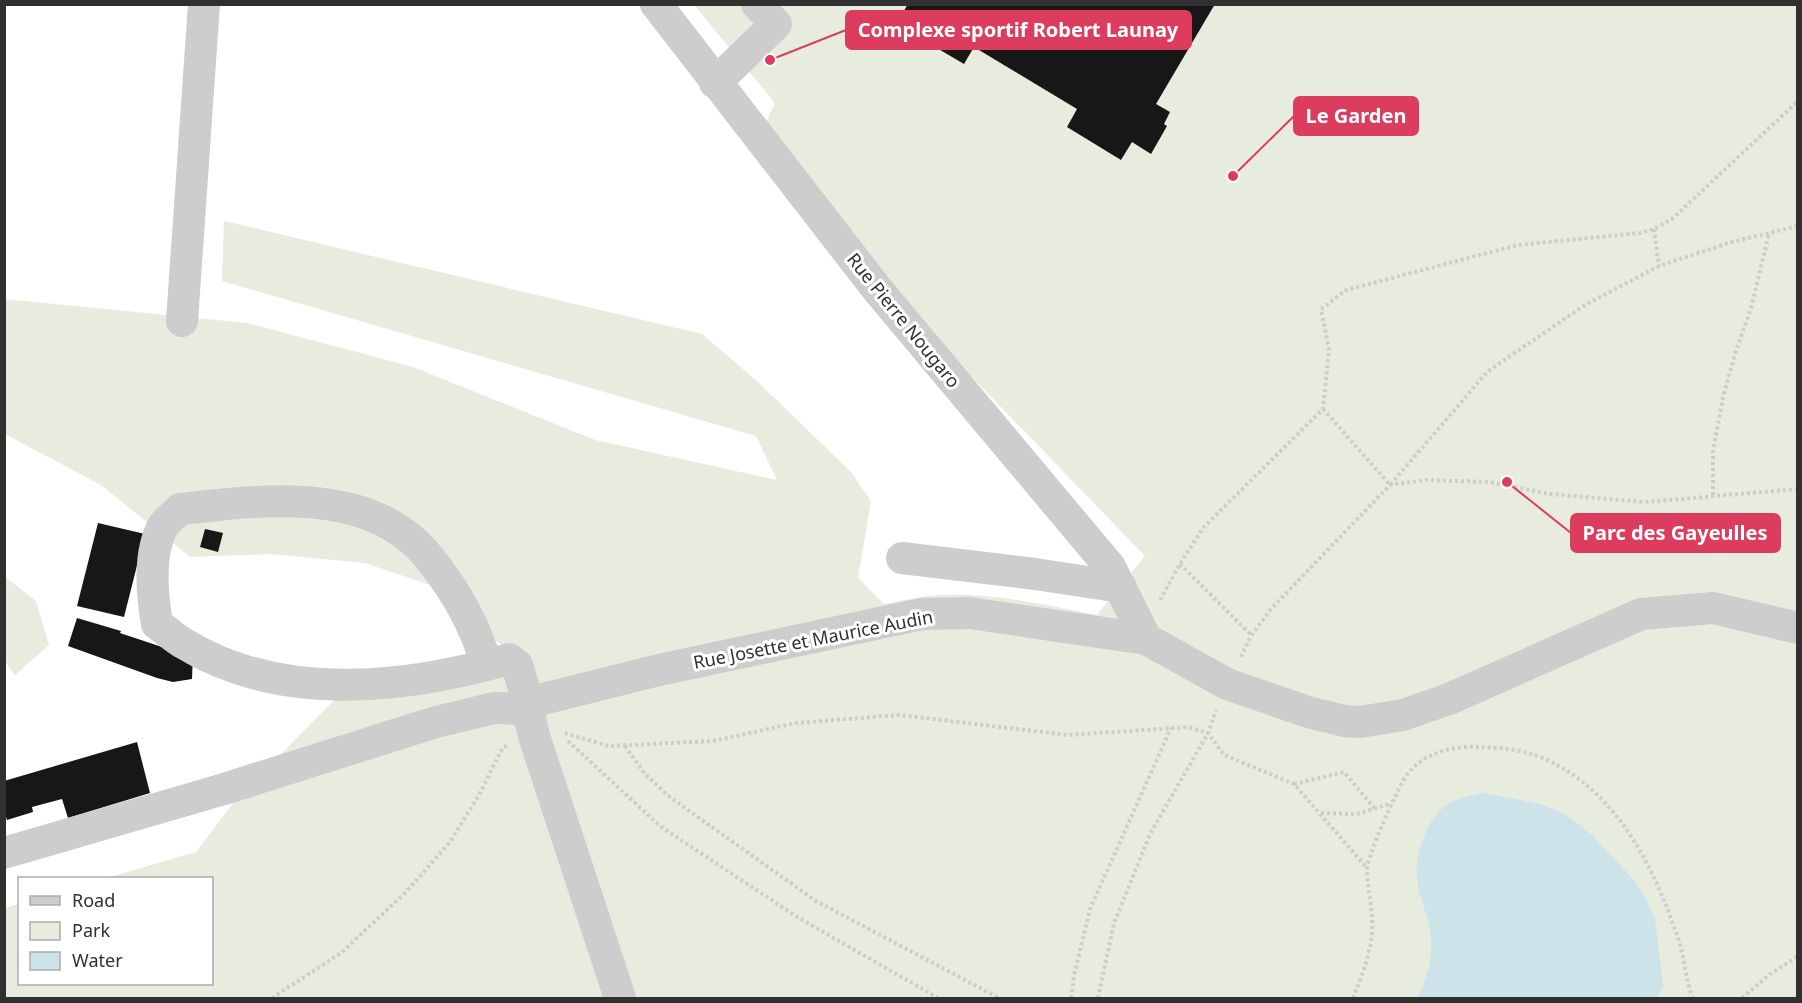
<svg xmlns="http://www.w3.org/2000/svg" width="1802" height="1003" font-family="'Noto Sans',sans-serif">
	<rect width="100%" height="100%" fill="#fff"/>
	<path fill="#e7ecde" d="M694 5H1797V998H5V908L19 904 20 984H212V878H107L196 852 234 802 346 688 462 687 519 660 433 586 365 563 271 554 190 557 101 485 5 434 4 299 247 323 413 367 595 440 777 480 756 436 222 281 224 221 702 334 759 383 851 472 871 501 858 578 884 604C905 600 926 595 947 595 997 593 1049 606 1097 615L1145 556 939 343 766 122 775 103Z
		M5 577 36 601 49 645 15 675 5 661Z"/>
	<path fill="#cce3ea" d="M1485 793 1541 804 1566 815 1590 833 1634 880 1647 900 1655 919 1663 985 1658 998H1417C1427 979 1433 959 1431 937 1429 917 1419 898 1417 879 1415 866 1418 854 1422 842 1434 808 1449 798 1485 793Z"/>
	<path fill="#171717" d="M908 4H1215L1156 104 1170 112 1164 124 1167 126 1151 154 1132 142 1121 160 1067 127 1077 109 974 47 964 64 896 24Z
		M98 523 145 534 124 617 77 606Z
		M205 529 223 533 218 552 200 547Z
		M77 618 121 631 120 633 180 653 193 655 192 679 173 682 157 678 68 646Z
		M137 742 150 793 68 818 62 799 32 807 33 812 7 820 4 810V781Z"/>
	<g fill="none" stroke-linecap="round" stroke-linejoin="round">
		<path stroke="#cdcdcd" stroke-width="4" stroke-dasharray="3 3" stroke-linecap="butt" d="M1654 229 1659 266
			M1323 409 1390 485 1488 371 1585 305 1659 266 1732 242 1798 226
			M1713 495V451L1723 397 1736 351 1751 308 1769 234
			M1180 564 1251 635
			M1160 600 1180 564 1203 528 1323 409 1329 350 1321 309 1346 290 1518 245 1640 233 1654 229 1672 219 1798 101
			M1241 657 1251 636 1271 609 1390 485 1427 480 1490 482 1549 494 1645 502 1798 489
			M565 733 609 746 713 741 796 723 899 715 1068 735 1188 727 1208 733 1224 755 1294 784 1367 868
			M568 741 660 826 794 915 938 998
			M625 746 645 774 671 798 816 901 999 998
			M1294 784 1344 772 1375 809
			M1321 813 1357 814 1392 803
			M272 998 341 953 405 893 450 842 479 795 503 747 507 746
			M1071 998 1074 976 1090 909 1171 728
			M1098 998 1114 923 1150 834 1208 733 1216 710
			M1353 998C1361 978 1370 956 1372 933 1374 912 1367 891 1367 870 1367 856 1396 792 1405 778 1419 754 1453 745 1480 747 1502 748 1527 750 1547 760 1619 793 1655 870 1679 941 1685 960 1685 980 1693 998
			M1742 998 1770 974 1798 956"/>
		<path stroke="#cdcdcd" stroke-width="32" d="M656 4 877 289 1110 567 1146 639
			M715 83 776 24 757 4
			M182 321 204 4
			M902 558 1035 574 1121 587
			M4 853 224 789 436 722 494 708 530 709 517 665 509 659C405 689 280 703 183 643 174 638 166 630 157 624 152 594 148 554 163 526 167 520 175 514 180 509 253 501 353 487 413 541 425 551 436 566 445 579 465 607 477 633 487 665
			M620 998 535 739 531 724 530 709 535 701 659 670 922 614 969 613 1146 639 1227 684 1308 712 1344 721 1360 722 1403 715 1449 699 1641 614 1713 608 1798 628"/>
	</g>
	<g text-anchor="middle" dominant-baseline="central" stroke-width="6" stroke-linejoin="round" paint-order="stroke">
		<g font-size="18" fill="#303030" stroke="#fff">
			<text transform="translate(904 320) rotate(51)">Rue Pierre Nougaro</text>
			<text transform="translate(813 639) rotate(-11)">Rue Josette et Maurice Audin</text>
		</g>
	</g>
	<path fill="none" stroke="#dc3c5d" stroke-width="2" d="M770 60L846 30M1233 176L1294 116M1507 482L1571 533"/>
	<g fill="#dc3c5d" stroke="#fff" stroke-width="2">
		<circle cx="770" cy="60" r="6"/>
		<circle cx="1233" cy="176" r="6"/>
		<circle cx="1507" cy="482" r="6"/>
	</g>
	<g fill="#dc3c5d" stroke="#dc3c5d" stroke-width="2">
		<rect x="846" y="11" width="345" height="38" rx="6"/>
		<rect x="1294" y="97" width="124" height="38" rx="6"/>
		<rect x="1571" y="514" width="209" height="38" rx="6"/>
	</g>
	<g font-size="20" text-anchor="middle" font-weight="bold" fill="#fff">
		<text x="1018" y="37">Complexe sportif Robert Launay</text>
		<text x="1356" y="123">Le Garden</text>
		<text x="1675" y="540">Parc des Gayeulles</text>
	</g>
	<rect width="1802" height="1003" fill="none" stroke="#303030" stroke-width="12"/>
	<rect x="18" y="877" width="195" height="108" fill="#ffffff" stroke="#acacac" stroke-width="1.5"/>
	<rect x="30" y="896" width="30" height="9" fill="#cdcdcd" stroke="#acacac" stroke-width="1.5"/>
	<text x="72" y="907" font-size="18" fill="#303030">Road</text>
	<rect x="30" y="922" width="30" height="18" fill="#e7ecde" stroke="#acacac" stroke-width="1.5"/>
	<text x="72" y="937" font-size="18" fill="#303030">Park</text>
	<rect x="30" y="952" width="30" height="18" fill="#cce3ea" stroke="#acacac" stroke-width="1.5"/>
	<text x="72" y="967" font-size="18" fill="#303030">Water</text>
</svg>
